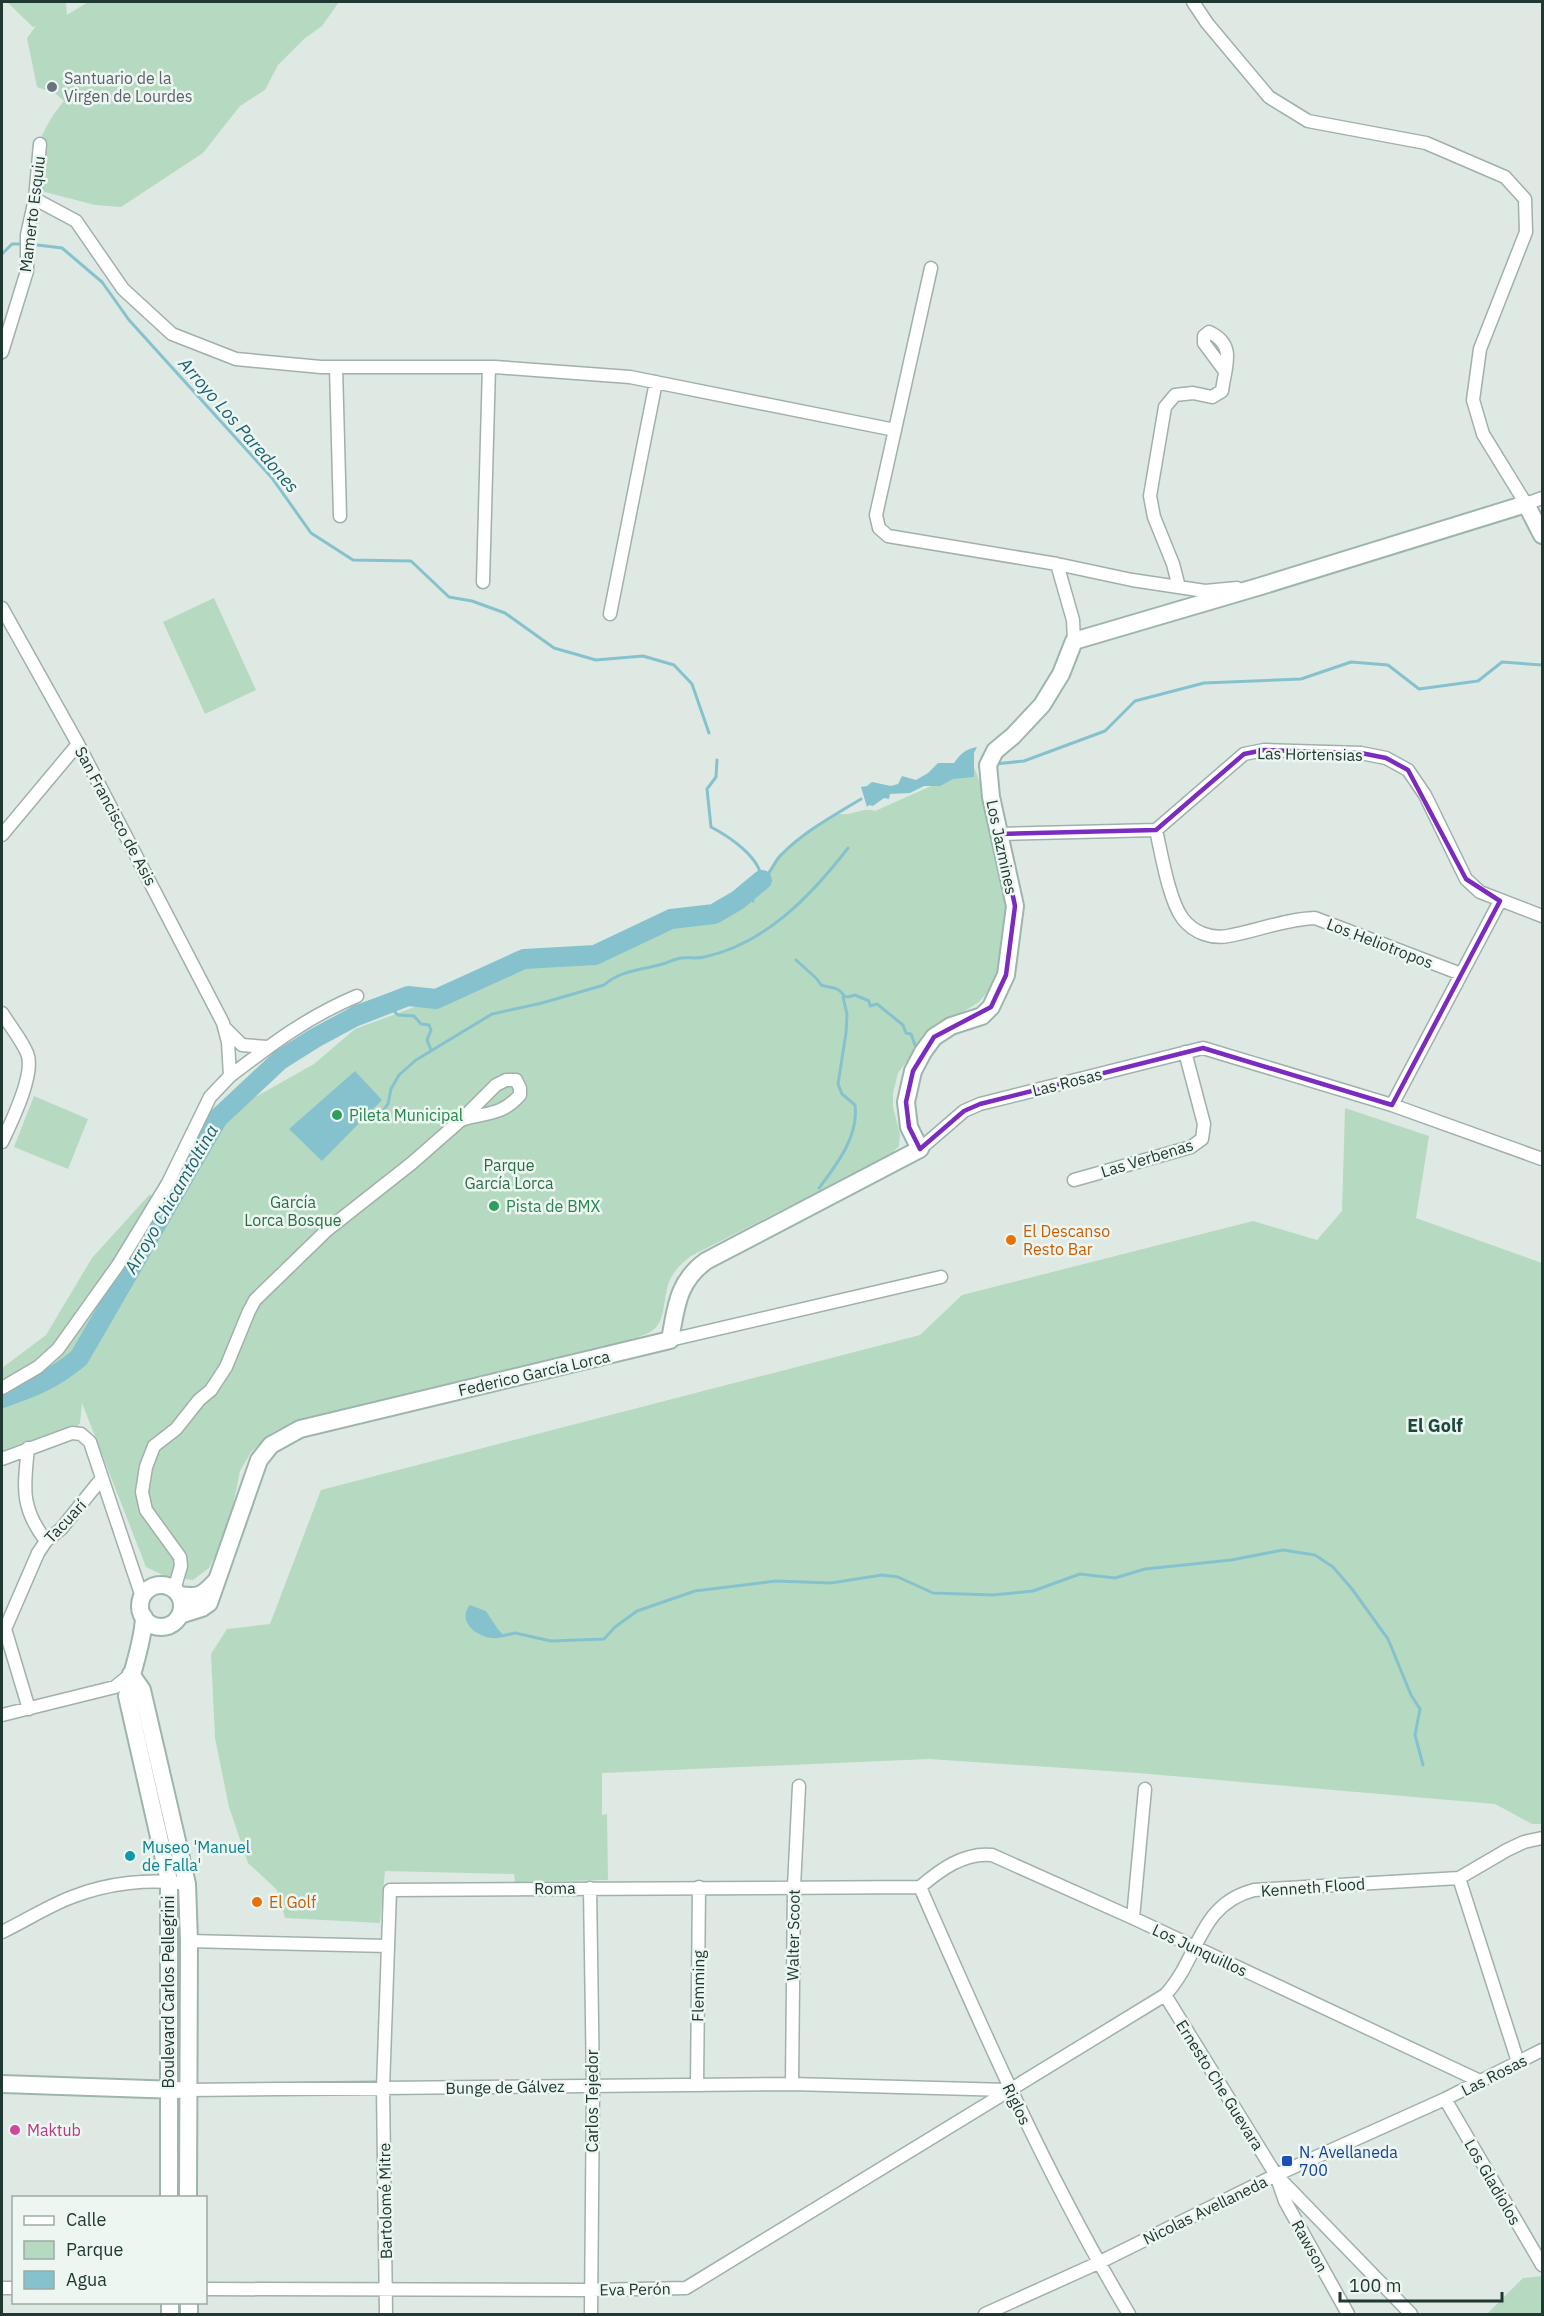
<svg xmlns="http://www.w3.org/2000/svg" width="1544" height="2316" font-family="'IBM Plex Sans',sans-serif">
	<rect width="100%" height="100%" fill="#dee9e4"/>
	<path fill="#b6dac1" d="M7 2H66L67 15 88 2H339L322 26 304 39 278 65 265 90 240 106 203 153 121 207 95 205 45 192 32 181C28 157 48 119 64 101L56 94 37 87 27 38 36 26 33 27Z
		M214 598 256 690 205 714 163 622Z
		M974 767 980 783 1009 909 996 976 989 990 979 1002 927 1034 898 1073 893 1093V1107L900 1134 899 1146 890 1155 691 1256C681 1264 672 1272 668 1285 661 1309 668 1329 638 1337L637 1340 588 1353 584 1351 298 1420 273 1432 251 1452 240 1471 228 1531 209 1568 193 1580 167 1577 146 1567 82 1403 80 1423 72 1433 2 1459V1368L46 1335 92 1258 150 1194 165 1208 160 1231 218 1118 314 1064 355 1029 436 999 524 959 595 955 671 919 714 914 738 900 766 878 779 856 808 831 838 813C850 818 862 806 875 811Z
		M34 1096 88 1119 68 1169 14 1147Z
		M1345 1108 1429 1136 1416 1218 1542 1263V1824H1532L1495 1804 1138 1773 929 1759 602 1773V1815L607 1814 608 1880 515 1882 514 1874 385 1871 380 1923 285 1918 277 1890 248 1863 229 1807 215 1738 211 1654 227 1629 270 1624 321 1490 920 1335 962 1295 1253 1221 1317 1240 1342 1211Z
		M1542 2276V2314H1487L1523 2278Z"/>
	<path fill="#86c2ce" d="M977 747 974 753V777L953 779 940 786H924L910 793 890 794 889 799 884 798 873 806 869 805 867 807 861 787 867 786 872 782 891 786 898 784 902 776 916 780 928 773 938 763H954C961 753 966 749 977 747Z
		M406 987 409 1003 356 1024 350 1007Z
		M355 1071 382 1100 322 1161 289 1129Z
		M470 1605 486 1611 497 1628 504 1636C488 1645 453 1625 470 1605Z"/>
	<g fill="none" stroke-linecap="round" stroke-linejoin="round">
		<path stroke="#86c2ce" stroke-width="3" d="M29 244 62 248 102 282 129 320 272 478 311 533 353 560 411 561 449 597 472 601 505 613 554 648 596 660 643 656 674 665 692 684 709 733
			M2 254 12 244H23
			M717 760 716 777 707 789 711 827C730 837 760 857 762 880
			M995 764 1024 761 1105 731 1135 701 1204 683 1301 679 1351 662 1388 665 1419 689 1478 681 1502 662 1542 665
			M762 880C771 874 774 861 782 854 805 831 833 816 861 799
			M738 900 748 897 753 901
			M796 960 817 979 821 985C826 987 833 987 837 989 847 994 840 1000 855 995L869 1001 870 1006 877 1004 903 1025 906 1033 911 1034 915 1045
			M390 1007 398 1015 414 1016 421 1024 429 1025 431 1030 427 1040 431 1050
			M370 1111 376 1114 382 1112 388 1104 391 1089 399 1075 416 1060 492 1014 542 1003 604 985C620 971 640 970 659 965 667 963 674 959 681 958 689 957 697 959 704 957 765 944 811 896 848 848
			M819 1188C837 1164 859 1136 855 1105L842 1094 838 1084 846 1033 847 1014 843 997
			M502 1636 515 1633 551 1641 604 1639 615 1627 637 1611 695 1591 776 1581 831 1583 882 1575 898 1577 933 1593 993 1595 1033 1591 1080 1574 1115 1578 1145 1569 1231 1560 1283 1550 1315 1555 1333 1567 1352 1589 1388 1639 1411 1695 1420 1709 1415 1735 1423 1765"/>
		<path stroke="#86c2ce" stroke-width="20" d="M2 1398C34 1387 52 1380 79 1358L218 1118 280 1060 315 1038 354 1017 408 996 436 999 524 959 595 955 671 919 714 914 738 900 762 880"/>
		<g stroke="#a1b0ab" stroke-width="15">
			<path id="street" d="M1193 2 1207 23 1269 97 1308 121 1426 143 1505 177 1525 199 1526 232 1480 349 1473 400 1483 434 1526 504 1542 498
				M35 199 76 221 123 289 172 334 236 359 321 367H495L630 377 895 430
				M931 268 876 515 879 528 888 536 1057 564 1132 580 1205 591 1237 588
				M2 352 27 271V235L35 199 40 144
				M336 367 340 516
				M1057 564 1073 620 1074 641
				M483 582 489 367
				M1179 587 1173 564 1154 517 1150 496 1165 407 1175 395 1193 393 1212 397 1222 391C1225 366 1237 345 1209 332L1204 336V343L1224 370
				M2 608 78 744 223 1023 228 1042 230 1076 210 1097 168 1183 118 1265 58 1349 38 1367 2 1388
				M610 614 656 382
				M1156 830C1161 852 1169 901 1183 919 1194 933 1212 939 1228 936 1257 931 1285 919 1315 918L1461 974
				M1000 834 1156 830 1244 754 1264 750 1361 753 1386 758 1408 770 1425 795 1466 879 1480 892 1542 916
				M2 835 78 744
				M2 1013C10 1026 21 1039 27 1053 36 1073 11 1123 2 1142
				M226 1029 242 1045 267 1047
				M230 1076C272 1044 307 1017 357 996
				M1392 1105 1500 901
				M920 1149 964 1111 980 1104 1203 1048 1392 1105 1542 1159
				M1074 1180 1191 1147 1202 1139 1204 1124 1185 1052
				M670 1340 941 1277
				M28 1448C24 1487 20 1507 46 1541
				M2 1459 72 1433 81 1434 90 1442 142 1597
				M174 1590 181 1566 180 1557 146 1510 142 1492 146 1467 154 1446 176 1429 199 1400 211 1390 226 1367 249 1311 255 1300 327 1230 412 1163 461 1120 496 1085 506 1080H516L520 1088V1095C501 1116 487 1112 461 1120
				M5 1629 29 1709
				M2 1630 5 1629 38 1553 46 1541 61 1529 102 1478
				M2 1715 115 1687 131 1674
				M1459 1878 1518 2062
				M920 1887C940 1870 964 1852 992 1855L1133 1918 1480 2081
				M920 1887C984 2033 1047 2177 1129 2314
				M590 1888 593 2086 591 2314
				M1133 1918 1145 1789
				M2 1932C25 1921 48 1906 72 1897 107 1883 150 1878 187 1884
				M189 1941 388 1946
				M1165 1995 1276 2175 1285 2201 1348 2314
				M792 2084 794 1887 799 1786
				M697 2085 699 1887
				M187 2090 792 2084 1008 2090
				M1445 2099 1542 2265
				M1279 2178 1411 2314
				M2 2288H14
				M206 2289 591 2290 686 2288 1165 1995C1200 1958 1197 1905 1254 1890L1459 1878 1507 1850 1524 1842 1542 1838
				M386 2314 383 2088 390 1890 920 1887
				M985 2314 1098 2263 1276 2175 1445 2099 1542 2050"/>
		</g>
		<g stroke="#9db5ac" stroke-width="20">
			<path id="secondary" d="M140 1606a21 21 0 1 1 42 0a21 21 0 1 1-42 0Z
				M179 1595C199 1598 202 1596 216 1581
				M180 1615 202 1608 209 1603 259 1460 271 1445 300 1429 670 1340C676 1308 677 1282 706 1261L920 1149 909 1127 906 1102 913 1071 923 1052 934 1037 951 1026 982 1016 991 1007 1006 975 1015 906 991 797 988 765 995 751 1013 736 1042 705 1061 674 1074 641 1261 586 1526 504 1542 535
				M144 1617C143 1644 132 1669 127 1696L169 1881V2198
				M131 1674 142 1690 187 1884 189 1941 188 2198
				M2 2084 178 2090
				M170 2302V2314
				M189 2302V2314"/>
		</g>
		<use href="#street" stroke="#fff" stroke-width="12"/>
		<use href="#secondary" stroke="#fff" stroke-width="16"/>
	</g>
	<path fill="none" stroke="#7b2cbf" stroke-width="4.5" stroke-linejoin="round" d="M1264 750 1361 753 1386 758 1408 770 1466 879 1500 901 1392 1105 1203 1048 980 1104 964 1111 920 1149 909 1127 906 1102 913 1071 934 1037 991 1007 1006 975 1015 906 1000 834 1156 830 1244 754Z"/>
	<circle fill="#6b7280" stroke="#eef6f2" stroke-width="2" cx="52" cy="87" r="6"/>
	<g fill="#2e9e5b" stroke="#eef6f2" stroke-width="2">
		<circle cx="337" cy="1115" r="6"/>
		<circle cx="494" cy="1206" r="6"/>
	</g>
	<g fill="#e8710a" stroke="#eef6f2" stroke-width="2">
		<circle cx="1011" cy="1240" r="6"/>
		<circle cx="257" cy="1902" r="6"/>
	</g>
	<circle fill="#0f9aa8" stroke="#eef6f2" stroke-width="2" cx="130" cy="1856" r="6"/>
	<circle fill="#d1479c" stroke="#eef6f2" stroke-width="2" cx="15" cy="2130" r="6"/>
	<rect fill="#1a4fb4" stroke="#eef6f2" stroke-width="2" x="1281" y="2155" width="12" height="12" rx="3"/>
	<g text-anchor="middle" dominant-baseline="central" stroke-width="5" stroke-linejoin="round" paint-order="stroke">
		<g font-size="16" fill="#5b616d" stroke="#eef6f2" text-anchor="start">
			<text x="64" y="78">Santuario de la<tspan x="64" dy="18">Virgen de Lourdes</tspan></text>
		</g>
		<g font-size="16" fill="#203832" stroke="#eef6f2">
			<text transform="translate(32 214) rotate(-83)">Mamerto Esquiu</text>
			<text transform="translate(1310 754) rotate(1)">Las Hortensias</text>
			<text transform="translate(116 816) rotate(62)">San Francisco de Asis</text>
			<text transform="translate(1002 847) rotate(78)">Los Jazmines</text>
			<text transform="translate(1380 943) rotate(21)">Los Heliotropos</text>
			<text transform="translate(1067 1082) rotate(-14)">Las Rosas</text>
			<text transform="translate(1147 1158) rotate(-17)">Las Verbenas</text>
			<text transform="translate(534 1373) rotate(-13)">Federico García Lorca</text>
			<text transform="translate(65 1521) rotate(-47)">Tacuarí</text>
			<text transform="translate(1313 1887) rotate(-4)">Kenneth Flood</text>
			<text transform="translate(555 1888) rotate(-1)">Roma</text>
			<text transform="translate(793 1935) rotate(-89)">Walter Scoot</text>
			<text transform="translate(1200 1950) rotate(25)">Los Junquillos</text>
			<text transform="translate(698 1986) rotate(-89)">Flemming</text>
			<text transform="translate(168 1992) rotate(-90)">Boulevard Carlos Pellegrini</text>
			<text transform="translate(1494 2075) rotate(-27)">Las Rosas</text>
			<text transform="translate(1220 2085) rotate(58)">Ernesto Che Guevara</text>
			<text transform="translate(505 2087) rotate(-1)">Bunge de Gálvez</text>
			<text transform="translate(592 2101) rotate(-90)">Carlos Tejedor</text>
			<text transform="translate(1017 2104) rotate(64)">Riglos</text>
			<text transform="translate(1493 2182) rotate(60)">Los Gladiolos</text>
			<text transform="translate(385 2201) rotate(-91)">Bartolomé Mitre</text>
			<text transform="translate(1205 2210) rotate(-26)">Nicolas Avellaneda</text>
			<text transform="translate(1310 2246) rotate(61)">Rawson</text>
			<text transform="translate(635 2289) rotate(-1)">Eva Perón</text>
		</g>
		<g font-size="16" fill="#27864d" stroke="#eef6f2" text-anchor="start">
			<text x="349" y="1115">Pileta Municipal</text>
			<text x="506" y="1206">Pista de BMX</text>
		</g>
		<g font-size="16" fill="#2b6e46" stroke="#eef6f2">
			<text x="509" y="1165">Parque<tspan x="509" dy="18">García Lorca</tspan></text>
			<text x="293" y="1202">García<tspan x="293" dy="18">Lorca Bosque</tspan></text>
		</g>
		<g font-size="16" fill="#c56008" stroke="#eef6f2" text-anchor="start">
			<text x="1023" y="1231">El Descanso<tspan x="1023" dy="18">Resto Bar</tspan></text>
			<text x="269" y="1902">El Golf</text>
		</g>
		<g font-size="16" fill="#0d838f" stroke="#eef6f2" text-anchor="start">
			<text x="142" y="1847">Museo 'Manuel<tspan x="142" dy="18">de Falla'</tspan></text>
		</g>
		<g font-size="16" fill="#b23c85" stroke="#eef6f2" text-anchor="start">
			<text x="27" y="2130">Maktub</text>
		</g>
		<g font-size="16" fill="#164399" stroke="#eef6f2" text-anchor="start">
			<text x="1299" y="2152">N. Avellaneda<tspan x="1299" dy="18">700</tspan></text>
		</g>
		<g font-size="18" font-style="italic" fill="#1c6272" stroke="#eef6f2">
			<text transform="translate(239 425) rotate(49)">Arroyo Los Paredones</text>
			<text transform="translate(171 1199) rotate(-60)">Arroyo Chicamtoltina</text>
		</g>
		<g font-size="18" font-weight="bold" fill="#1c493f" stroke="#eef6f2">
			<text x="1435" y="1425">El Golf</text>
		</g>
	</g>
	<rect width="1544" height="2316" fill="none" stroke="#203832" stroke-width="6"/>
	<rect x="12" y="2196" width="195" height="108" fill="#eef6f2" stroke="#9caaa5" stroke-width="1.5"/>
	<rect x="24" y="2216" width="30" height="9" fill="#ffffff" stroke="#9caaa5" stroke-width="1.5"/>
	<text x="66" y="2226" font-size="18" fill="#203832">Calle</text>
	<rect x="24" y="2241" width="30" height="18" fill="#b6dac1" stroke="#9caaa5" stroke-width="1.5"/>
	<text x="66" y="2256" font-size="18" fill="#203832">Parque</text>
	<rect x="24" y="2271" width="30" height="18" fill="#86c2ce" stroke="#9caaa5" stroke-width="1.5"/>
	<text x="66" y="2286" font-size="18" fill="#203832">Agua</text>
	<path d="M1340 2292v9h162v-9" fill="none" stroke="#203832" stroke-width="3"/>
	<text x="1349" y="2292" font-size="18" fill="#203832" stroke="#eef6f2" stroke-width="4.5" paint-order="stroke">100 m</text>
</svg>
